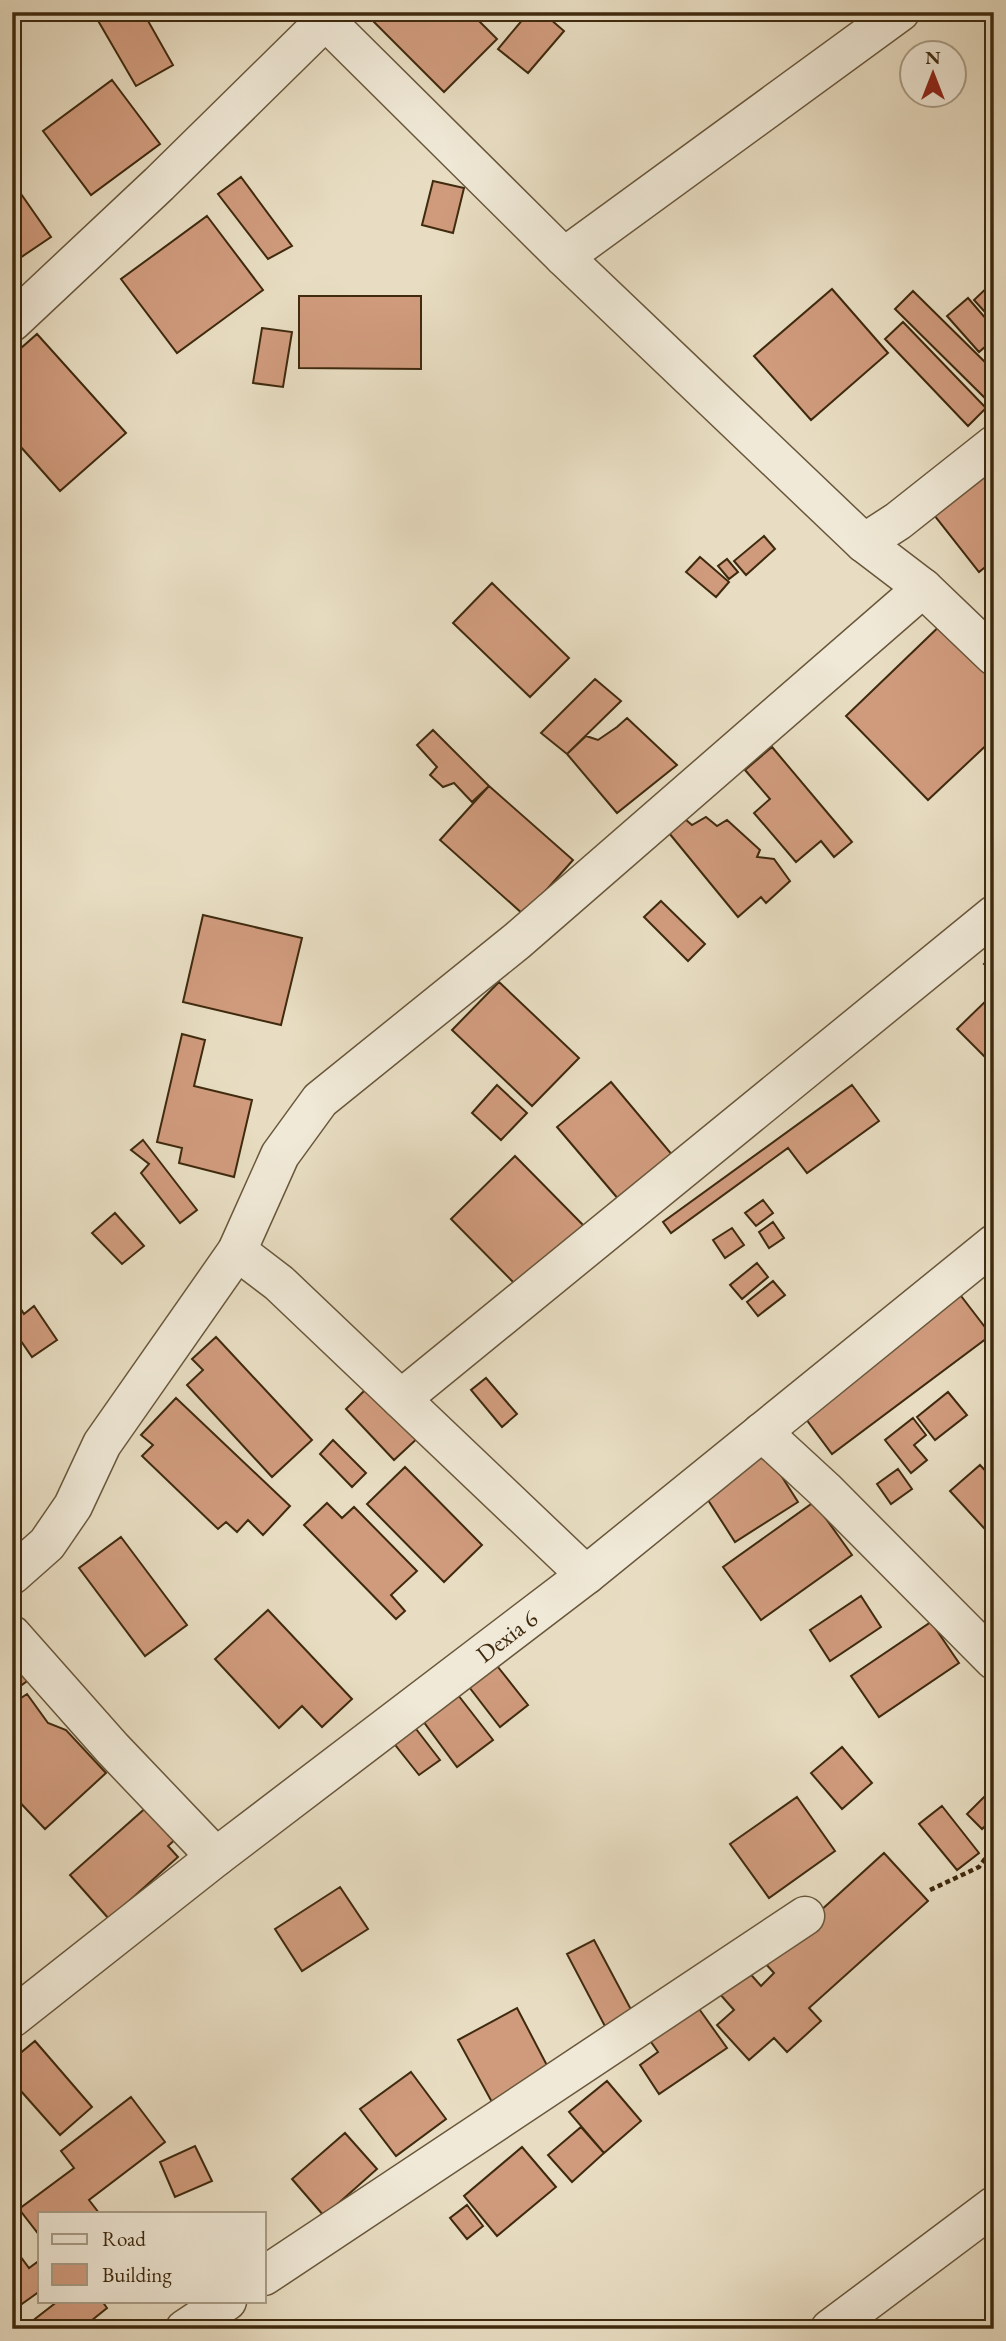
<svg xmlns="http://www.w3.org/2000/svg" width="1006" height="2341" font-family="'EB Garamond',serif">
	<rect width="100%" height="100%" fill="#e8ddc2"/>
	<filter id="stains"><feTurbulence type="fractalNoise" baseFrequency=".00286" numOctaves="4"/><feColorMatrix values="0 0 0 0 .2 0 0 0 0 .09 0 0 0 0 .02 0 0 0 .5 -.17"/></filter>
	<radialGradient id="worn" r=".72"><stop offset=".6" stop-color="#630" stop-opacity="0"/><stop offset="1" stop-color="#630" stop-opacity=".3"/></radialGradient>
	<path fill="#d09b7d" stroke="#3f2a0e" stroke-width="2" d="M93 12H143L173 65 136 86Z
		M246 12H260L252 19Z
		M376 12H470L497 39 444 92 370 18Z
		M529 12H542L564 31 528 73 498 49Z
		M112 80 160 144 91 195 43 131Z
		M241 177 292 246 268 259 218 194Z
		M12 181 51 237 14 262 12 259Z
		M433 181 464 188 453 233 422 225Z
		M207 216 263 290 177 353 121 279Z
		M994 281V322L974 300Z
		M832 289 888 353 811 420 754 356Z
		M913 291 994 371V407L895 309Z
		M299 296H421V369L299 368Z
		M968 298 994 328V339L979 352 947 316Z
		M903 322 986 408 968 426 885 339Z
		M262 328 292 332 283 387 253 383Z
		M37 334 126 433 60 491 12 437V356Z
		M994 453V560L979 572 927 506Z
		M764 536 775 549 746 575 734 561Z
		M700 557 729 582 716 597 686 572Z
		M727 559 738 572 729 579 718 566Z
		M492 583 569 658 530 697 453 623Z
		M948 618 994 664V738L928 800 846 716Z
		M595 679 621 701 567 754 541 733Z
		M627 718 677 765 617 813 567 754 586 736 598 740 617 727Z
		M433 730 489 786 472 802 454 783 443 787 430 775 437 767 417 745Z
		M994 738V753L986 746Z
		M772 747 852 842 834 857 821 841 796 862 754 813 770 799 745 770Z
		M489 786 573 860 524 915 440 840Z
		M706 817 717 826 727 820 760 850 757 857 774 859 790 881 766 903 761 897 738 917 669 833 685 819 692 825Z
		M661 901 705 944 688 961 644 917Z
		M203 915 302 938 281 1025 183 1002Z
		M994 954V973L984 964Z
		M499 982 579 1058 532 1106 452 1030Z
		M994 993V1066L957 1029Z
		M182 1034 205 1040 194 1086 252 1100 234 1177 179 1163 182 1148 157 1142Z
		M611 1082 674 1157 620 1201 557 1127Z
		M497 1085 527 1113 501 1140 472 1113Z
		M852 1085 879 1121 807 1173 788 1148 671 1233 663 1222Z
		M143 1140 197 1210 180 1223 141 1173 149 1164 131 1150Z
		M515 1156 585 1227 520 1289 451 1219Z
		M763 1200 773 1213 756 1226 745 1213Z
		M115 1213 144 1246 122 1264 92 1233Z
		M773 1222 784 1238 769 1248 759 1232Z
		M732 1228 744 1245 725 1258 713 1240Z
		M757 1263 768 1277 742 1299 730 1285Z
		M773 1281 785 1295 758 1316 747 1302Z
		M958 1292 991 1335 832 1454 800 1411Z
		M19 1306 24 1314 34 1306 57 1340 32 1357 12 1328V1310Z
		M216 1337 312 1440 272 1477 187 1385 203 1370 192 1359Z
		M486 1378 517 1414 502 1427 471 1390Z
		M372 1383 421 1435 394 1460 346 1409Z
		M948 1392 967 1415 935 1440 917 1417Z
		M176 1398 290 1506 263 1535 248 1520 237 1532 226 1522 218 1529 142 1456 153 1445 141 1435Z
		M913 1418 926 1435 914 1445 927 1460 911 1473 885 1440Z
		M333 1440 366 1473 352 1487 320 1454Z
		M763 1447 798 1502 735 1542 699 1486Z
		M980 1465 994 1480V1539L950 1491Z
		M405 1467 482 1545 444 1582 367 1504Z
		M898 1469 912 1489 891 1504 877 1484Z
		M814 1502 852 1555 761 1620 723 1567Z
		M327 1503 342 1518 354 1507 417 1571 391 1595 405 1611 396 1619 304 1525Z
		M121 1537 187 1625 145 1656 79 1568Z
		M994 1576V1603L987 1597 993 1591 986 1584Z
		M861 1596 881 1627 830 1661 810 1630Z
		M268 1610 352 1699 322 1727 302 1706 279 1728 215 1659Z
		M931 1622 959 1663 879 1717 851 1676Z
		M12 1641 37 1674 12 1692Z
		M494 1662 528 1705 500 1727 466 1683Z
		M27 1694 48 1723 66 1730 106 1773 45 1829 12 1794V1704Z
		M458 1695 493 1740 457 1767 423 1721Z
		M413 1725 440 1760 419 1775 392 1741Z
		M842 1747 872 1783 842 1809 811 1773Z
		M992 1789 994 1792V1818L982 1829 967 1814Z
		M797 1797 835 1851 769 1898 730 1844Z
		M149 1805 178 1837 168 1846 178 1857 109 1919 70 1875Z
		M942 1806 979 1853 957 1870 919 1824Z
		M884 1853 928 1901 809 2008 821 2021 787 2052 774 2038 749 2060 717 2025 734 2010 719 1993 746 1969 761 1986 774 1973 764 1962Z
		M340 1887 368 1929 302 1971 275 1929Z
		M594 1940 635 2017 608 2032 567 1954Z
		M697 2006 727 2048 659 2094 640 2065 658 2052 649 2039Z
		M517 2008 551 2073 493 2104 458 2040Z
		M35 2041 92 2107 60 2135 12 2081V2060Z
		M411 2072 446 2119 396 2156 360 2109Z
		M607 2081 641 2121 604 2153 569 2112Z
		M131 2097 165 2142 89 2200 99 2213H40V2236L19 2209 74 2168 61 2151Z
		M581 2127 604 2153 572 2182 548 2155Z
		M345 2133 377 2169 324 2216 292 2179Z
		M195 2146 212 2181 175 2197 160 2162Z
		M522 2147 556 2187 497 2236 464 2196Z
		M467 2205 483 2226 467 2239 450 2218Z
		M12 2245 29 2268 40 2260V2291L12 2311Z
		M58 2301H102L107 2308 81 2329H22Z"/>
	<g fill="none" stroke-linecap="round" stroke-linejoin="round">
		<g stroke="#69573b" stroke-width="41">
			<g id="street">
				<path d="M326 21 564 257 864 543 923 588 994 656"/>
				<path d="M564 257 900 12"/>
				<path d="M12 322 159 184 334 12"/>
				<path d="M864 543 898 521 994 445"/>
				<path d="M237 1251 279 1283 586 1575"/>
				<path d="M401 1399 994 915"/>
				<path d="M762 1432 825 1490 994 1660"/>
				<path d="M12 1575 47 1544 73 1506 102 1444 237 1251 280 1155 320 1100 517 941 923 588"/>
				<path d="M12 1635 113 1749 216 1857"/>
				<path id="s1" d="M12 2018 216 1857 586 1575 994 1244"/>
				<path d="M264 2276 805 1916"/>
				<path d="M185 2329 227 2301"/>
				<path d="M830 2329 994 2206"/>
			</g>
		</g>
		<path stroke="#3f2a0e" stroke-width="4.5" stroke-dasharray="5 3.5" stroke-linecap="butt" d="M930 1890 979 1867 994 1847"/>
		<use href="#street" stroke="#f0e9d7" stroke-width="38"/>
	</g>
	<g text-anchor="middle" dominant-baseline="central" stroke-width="7" stroke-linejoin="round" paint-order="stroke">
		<g font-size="24" fill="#3f2a0e" stroke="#f0e9d7">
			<text stroke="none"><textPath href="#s1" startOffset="625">Dexia 6</textPath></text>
		</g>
	</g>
	<rect width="1006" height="2341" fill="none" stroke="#e8ddc2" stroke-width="42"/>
	<rect x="14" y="14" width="978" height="2313" fill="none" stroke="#3f2a0e" stroke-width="3.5"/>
	<rect x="21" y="21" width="964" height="2299" fill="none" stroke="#3f2a0e" stroke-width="2"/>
	<rect x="38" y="2212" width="228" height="91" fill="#f0e9d7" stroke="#a99d87" stroke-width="2"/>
	<rect x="52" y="2234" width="35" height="10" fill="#f0e9d7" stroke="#a99d87" stroke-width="2"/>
	<text x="102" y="2246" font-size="21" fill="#3f2a0e">Road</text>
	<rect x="52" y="2264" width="35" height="21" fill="#d09b7d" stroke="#a99d87" stroke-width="2"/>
	<text x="102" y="2282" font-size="21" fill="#3f2a0e">Building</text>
	<g transform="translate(933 74)"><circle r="33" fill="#f0e9d7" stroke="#a99d87" stroke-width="2"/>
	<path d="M0-5L12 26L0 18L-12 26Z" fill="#8f2418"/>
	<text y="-10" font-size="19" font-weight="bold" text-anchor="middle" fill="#3f2a0e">N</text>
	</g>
	<rect width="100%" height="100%" filter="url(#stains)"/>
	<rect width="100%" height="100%" fill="url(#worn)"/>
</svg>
